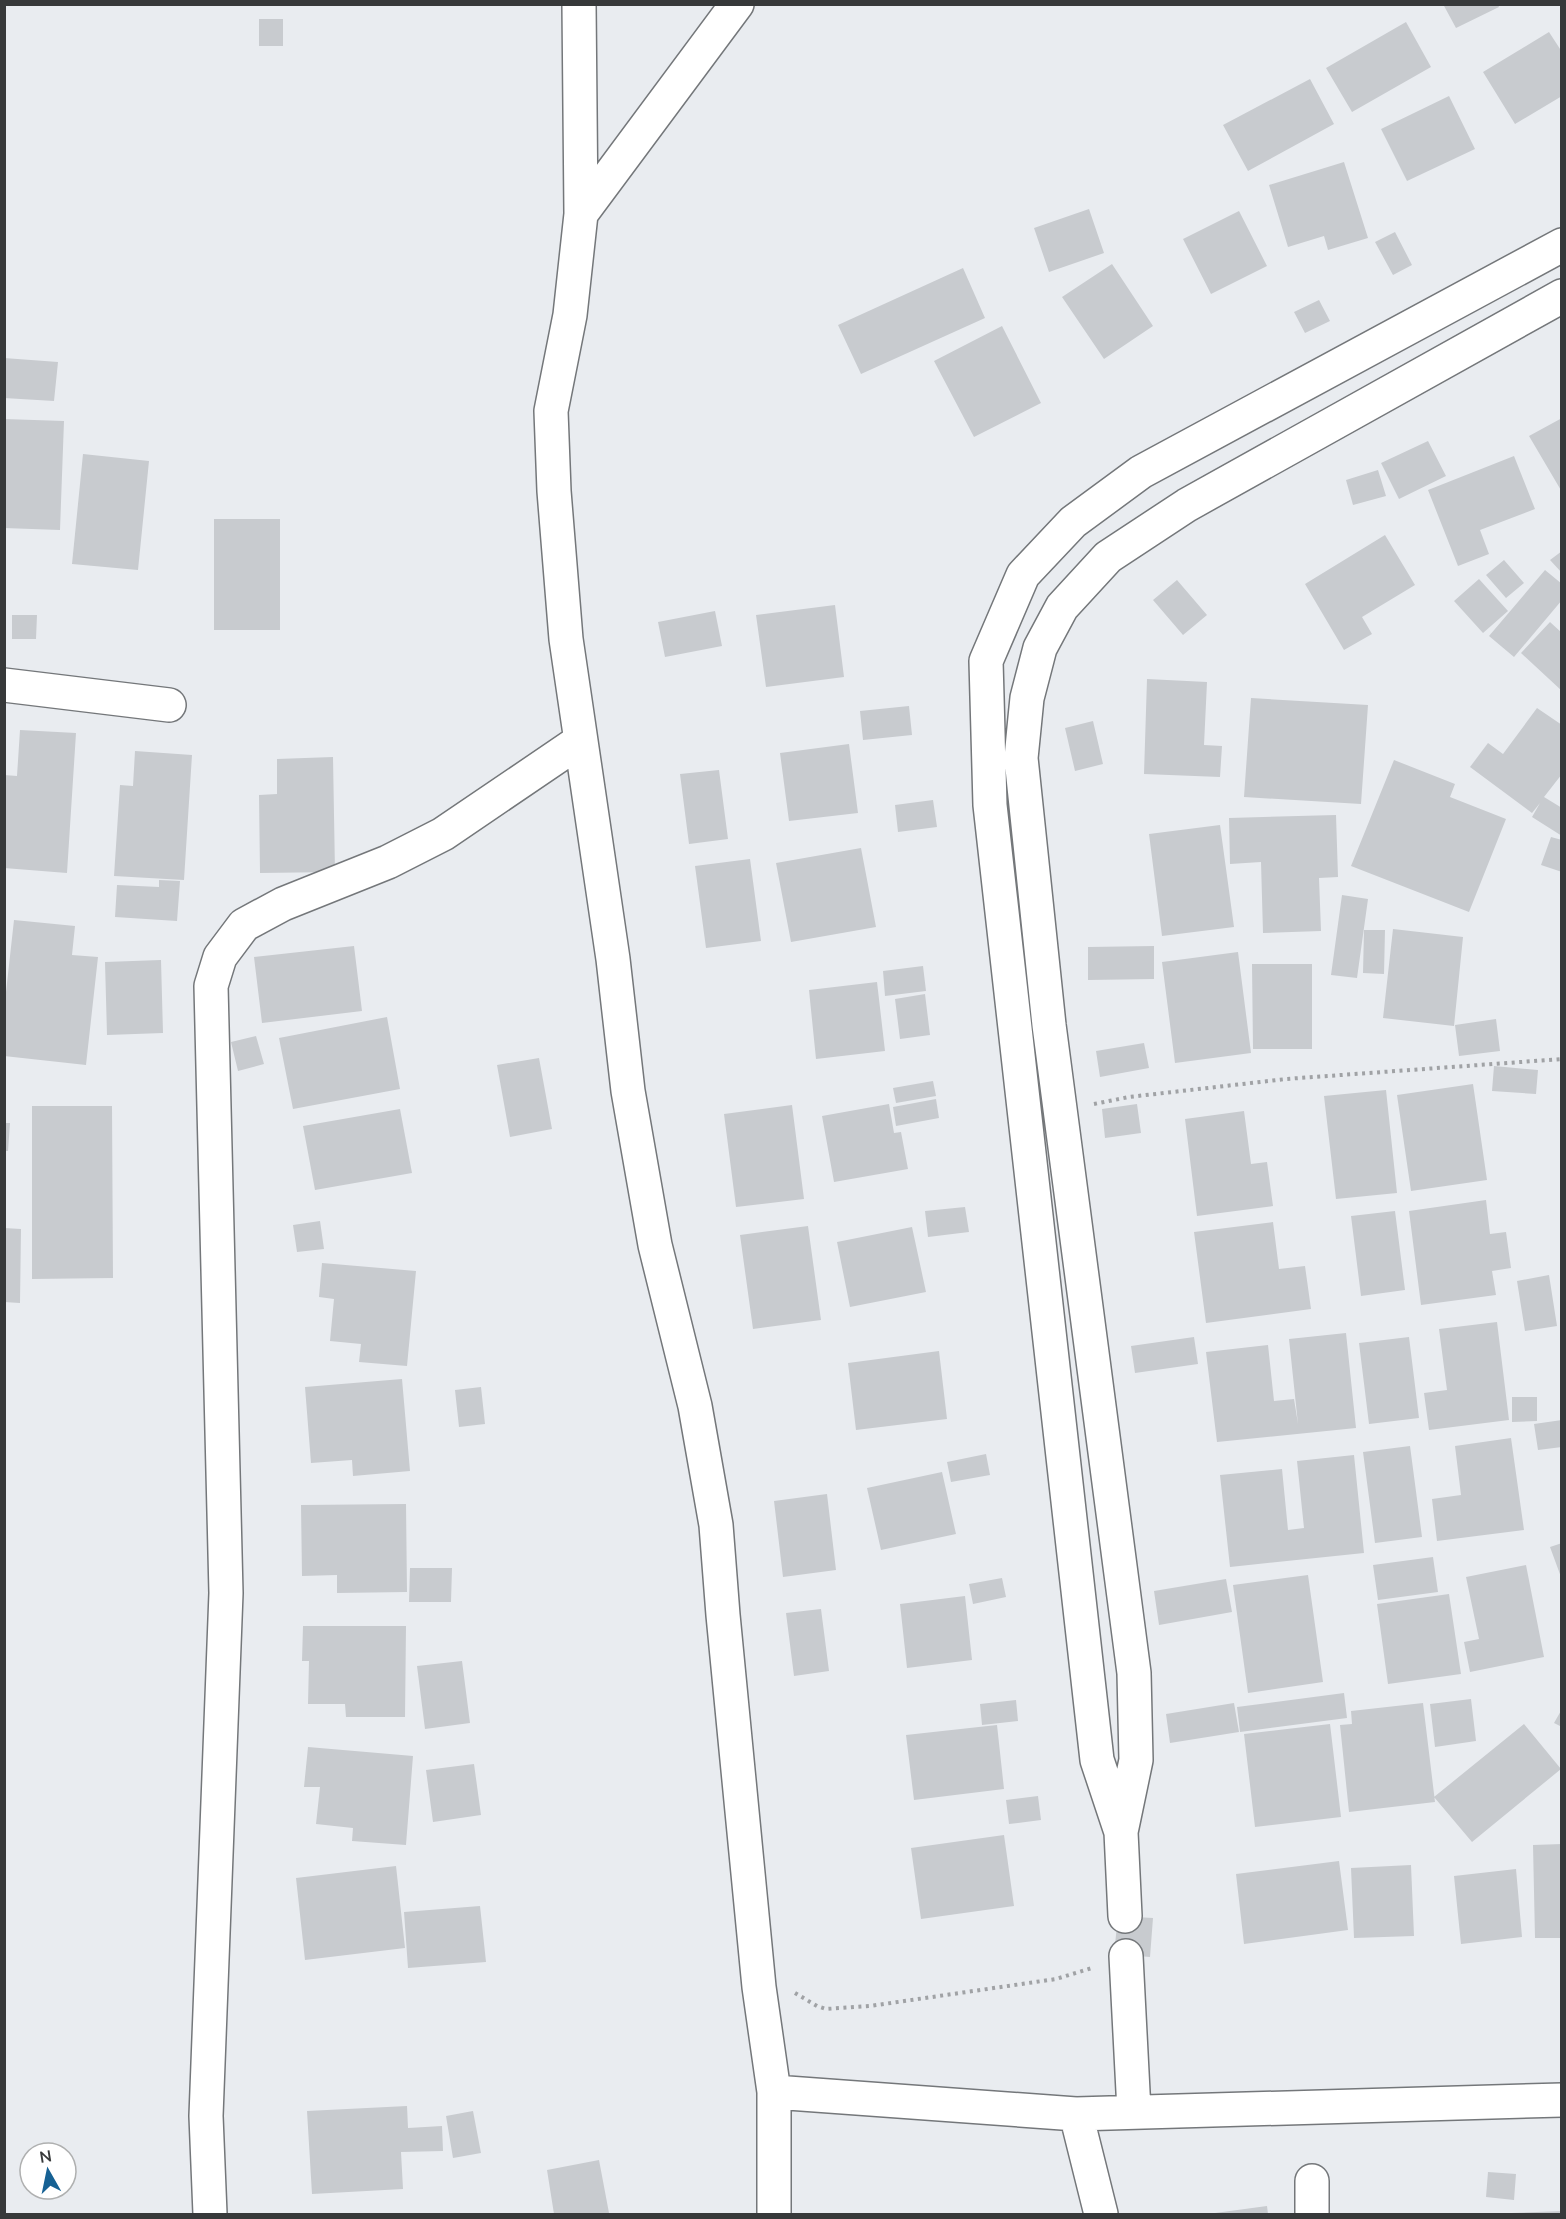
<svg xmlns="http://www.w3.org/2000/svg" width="1566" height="2219" font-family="Mulish,sans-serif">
	<rect width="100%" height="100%" fill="#e9ecf0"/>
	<path fill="#c8cbcf" d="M1443 4H1498L1499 7 1456 28Z
		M259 19H283V46H259Z
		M1406 22 1431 67 1352 112 1326 68Z
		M1549 32 1562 52V96L1515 124 1483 72Z
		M1310 79 1334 124 1248 171 1223 125Z
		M1449 96 1475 149 1407 181 1381 129Z
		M1344 162 1368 238 1328 250 1324 236 1288 247 1269 185Z
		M1089 209 1104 253 1049 272 1034 228Z
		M1239 211 1267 266 1211 294 1183 239Z
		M1395 232 1412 265 1393 275 1375 242Z
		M1112 264 1153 326 1104 359 1062 297Z
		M963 268 985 318 861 374 838 325Z
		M1319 300 1330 321 1305 333 1294 312Z
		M1002 326 1041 403 974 437 934 361Z
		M4 358 58 362 54 401 4 398Z
		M1562 418V492L1529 436Z
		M4 419 64 421 60 530 4 528Z
		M1428 441 1446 476 1399 499 1381 463Z
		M83 454 149 461 138 570 72 564Z
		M1514 456 1535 509 1480 530 1489 554 1458 566 1428 490Z
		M1378 470 1386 496 1353 505 1346 480Z
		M214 519H280V630H214Z
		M1385 535 1415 585 1362 617 1372 634 1344 650 1305 584Z
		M1562 551V573L1550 560Z
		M1504 560 1524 583 1506 598 1486 575Z
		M1545 570 1562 584V600L1514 657 1489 636Z
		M1479 579 1508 611 1483 633 1454 601Z
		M1177 580 1207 615 1183 635 1153 600Z
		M835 605 844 677 766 687 756 615Z
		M715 611 722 646 665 657 658 622Z
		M12 615H37L36 639H12Z
		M1550 622 1562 633V691L1521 653Z
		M1147 679 1207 682 1204 745 1222 746 1220 777 1144 774Z
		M1251 698 1368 705 1361 804 1244 797Z
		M909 706 912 735 863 740 860 711Z
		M1537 708 1562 725V774L1544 797 1562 808V836L1532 817 1540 803 1532 813 1470 767 1488 743 1503 754Z
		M1093 721 1103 764 1075 771 1065 728Z
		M20 730 76 733 67 873 4 868V775L17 776Z
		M849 744 858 813 789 821 780 753Z
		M135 751 192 755 184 880 114 876 120 785 133 786Z
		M333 757 335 872 260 873 259 795 277 794V759Z
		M1394 760 1455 784 1450 797 1506 819 1469 912 1351 866Z
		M719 770 728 839 689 844 680 774Z
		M933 800 937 827 898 832 895 805Z
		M1336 815 1338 877 1319 878 1321 931 1263 933 1261 862 1230 864 1229 818Z
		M1220 825 1234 927 1162 936 1149 834Z
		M1551 837 1562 840V872L1541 865Z
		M861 848 876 927 791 942 776 863Z
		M750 859 761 941 706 948 695 866Z
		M159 880 180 881 177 921 115 917 117 885 159 887Z
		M1342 895 1368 899 1357 978 1331 975Z
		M14 920 75 926 72 955 98 957 86 1065 4 1056V1010Z
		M1393 929 1463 937 1454 1026 1383 1018Z
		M1364 930H1385L1384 974 1363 973Z
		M354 946 362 1011 262 1023 254 957Z
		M1154 946V979L1088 980V947Z
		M1238 952 1251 1053 1175 1063 1162 962Z
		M161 960 163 1033 107 1035 105 962Z
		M1252 964H1312V1049H1253Z
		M923 966 926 991 885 996 883 971Z
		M877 982 885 1051 816 1059 809 990Z
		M925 994 930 1035 900 1039 895 999Z
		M387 1017 400 1089 293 1109 279 1038Z
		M1496 1019 1500 1051 1459 1056 1455 1025Z
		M256 1036 264 1064 238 1071 231 1042Z
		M1144 1043 1149 1068 1100 1077 1096 1051Z
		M539 1058 552 1129 510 1137 497 1065Z
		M1494 1066 1538 1070 1536 1094 1492 1091Z
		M933 1081 936 1096 896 1103 893 1088Z
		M1473 1084 1487 1180 1411 1191 1397 1095Z
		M1386 1090 1397 1193 1336 1199 1324 1096Z
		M936 1099 939 1118 896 1126 893 1107Z
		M889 1104 894 1133 901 1132 908 1169 834 1182 822 1116Z
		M1137 1104 1141 1133 1105 1138 1102 1109Z
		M792 1105 804 1199 736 1207 724 1114Z
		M32 1106H112L113 1278 32 1279Z
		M400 1109 412 1173 315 1190 303 1126Z
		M1244 1111 1251 1164 1267 1162 1273 1206 1197 1216 1185 1119Z
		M4 1123H10L8 1151H4Z
		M1486 1200 1490 1234 1506 1232 1511 1268 1492 1271 1496 1295 1421 1305 1409 1211Z
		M965 1207 969 1232 928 1237 925 1211Z
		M1395 1211 1405 1290 1361 1296 1351 1216Z
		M320 1221 324 1249 297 1252 293 1225Z
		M1273 1222 1279 1269 1305 1266 1311 1309 1206 1323 1194 1232Z
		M808 1226 821 1320 753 1329 740 1235Z
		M912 1227 926 1292 850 1307 837 1242Z
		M4 1228 21 1229 20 1303 4 1302Z
		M322 1263 416 1271 407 1366 359 1362 361 1344 330 1341 334 1299 319 1297Z
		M1549 1275 1557 1326 1525 1331 1517 1281Z
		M1497 1322 1509 1420 1429 1430 1424 1393 1447 1390 1439 1329Z
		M1346 1333 1356 1428 1217 1442 1206 1352 1268 1345 1274 1401 1294 1399 1298 1424 1289 1339Z
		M1194 1337 1198 1364 1135 1373 1131 1346Z
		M1409 1337 1419 1418 1369 1424 1359 1343Z
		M939 1351 947 1419 856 1430 848 1363Z
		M402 1379 410 1471 353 1476 352 1460 311 1463 305 1387Z
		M481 1387 485 1424 459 1427 455 1390Z
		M1512 1397H1537V1421L1512 1422Z
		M1562 1420V1447L1538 1450 1534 1424Z
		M1511 1438 1524 1530 1437 1541 1432 1499 1461 1495 1455 1446Z
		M1410 1446 1422 1537 1375 1543 1363 1452Z
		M986 1454 990 1475 951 1482 947 1462Z
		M1354 1455 1364 1553 1230 1567 1220 1475 1282 1469 1288 1530 1304 1528 1297 1461Z
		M942 1472 956 1534 881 1550 867 1488Z
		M827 1494 836 1570 783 1577 774 1501Z
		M406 1504 407 1592 337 1593V1575L302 1576 301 1505Z
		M1562 1543V1577H1561L1550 1547Z
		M1433 1557 1438 1592 1378 1600 1373 1565Z
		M1526 1565 1544 1657 1470 1672 1464 1642 1479 1639 1466 1577Z
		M410 1568H452L451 1602H409Z
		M1308 1575 1323 1682 1248 1693 1233 1585Z
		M1002 1578 1006 1597 973 1604 969 1584Z
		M1226 1579 1232 1612 1159 1625 1154 1591Z
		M1449 1594 1461 1674 1388 1684 1377 1604Z
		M965 1596 972 1660 907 1668 900 1604Z
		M821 1609 829 1671 794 1676 786 1613Z
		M303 1626H406L405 1717H346L345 1704H308L309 1661H302Z
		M462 1661 470 1723 425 1729 417 1666Z
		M1344 1693 1347 1718 1240 1732 1237 1707Z
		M1471 1699 1476 1741 1435 1747 1430 1704Z
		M1016 1700 1018 1721 982 1725 980 1704Z
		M1234 1703 1239 1732 1170 1743 1166 1714Z
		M1423 1703 1435 1802 1349 1812 1340 1725 1352 1724 1351 1711Z
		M1562 1709V1727L1554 1723Z
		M1330 1724 1341 1817 1255 1827 1244 1734Z
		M1524 1724 1561 1769 1472 1842 1434 1797Z
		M997 1725 1004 1789 914 1800 906 1735Z
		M308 1747 413 1756 406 1845 352 1841 353 1828 316 1824 320 1787H304Z
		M474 1764 481 1815 433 1822 426 1770Z
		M1038 1796 1041 1820 1009 1824 1006 1800Z
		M1004 1835 1014 1906 921 1919 911 1848Z
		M1562 1844V1938H1535L1533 1845Z
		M1339 1861 1348 1930 1244 1944 1236 1874Z
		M1411 1865 1414 1936 1354 1938 1351 1868Z
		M396 1866 405 1948 305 1960 296 1878Z
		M1516 1869 1522 1937 1461 1944 1454 1876Z
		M480 1906 486 1962 408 1968 404 1912Z
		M1118 1916 1153 1918 1150 1957 1114 1954Z
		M407 2106 408 2128 442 2126 443 2151 401 2152 403 2189 312 2194 307 2111Z
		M473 2111 481 2153 453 2158 446 2116Z
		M599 2160 609 2213 554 2214 547 2170Z
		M1488 2172 1516 2174 1514 2200 1486 2197Z
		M1267 2206 1268 2214H1215V2213Z
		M1562 2211V2214H1511V2213Z"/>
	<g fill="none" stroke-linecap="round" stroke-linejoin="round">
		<g stroke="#74777a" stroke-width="36">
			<path id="minor" d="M579 4 581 214 570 315 551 411 554 491 566 639 613 959 628 1091 655 1245 695 1406 716 1525 723 1615 759 1987 774 2092V2214
				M581 214 737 4
				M4 685 169 705
				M1121 1832 1097 1760 990 805 986 661 1023 575 1073 522 1141 472 1562 245
				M1125 1916 1121 1832 1136 1760 1134 1673 1049 1025 1021 758 1027 698 1040 648 1062 607 1108 557 1187 505 1562 296
				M1126 1956 1134 2111
				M774 2092 1076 2114 1562 2100
				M1076 2114 1101 2214
				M1312 2181V2214
				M210 2214 206 2116 226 1593 211 986 220 957 244 925 283 904 388 862 443 834 580 741"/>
		</g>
		<path stroke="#a0a2a5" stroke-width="4" stroke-dasharray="3 4.5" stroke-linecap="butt" d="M1094 1104 1129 1097 1286 1079 1562 1059
			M795 1993 817 2006 826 2009 870 2006 1056 1979 1092 1968"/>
		<use href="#minor" stroke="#fff" stroke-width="33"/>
	</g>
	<rect width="1566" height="2219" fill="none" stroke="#37393a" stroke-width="12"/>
	<g transform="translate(48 2171) rotate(351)"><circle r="28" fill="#ffffff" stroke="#afb0b0" stroke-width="1.5"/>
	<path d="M0-4.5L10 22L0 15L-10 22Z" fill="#166194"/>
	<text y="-9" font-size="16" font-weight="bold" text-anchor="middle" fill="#37393a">N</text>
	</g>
</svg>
